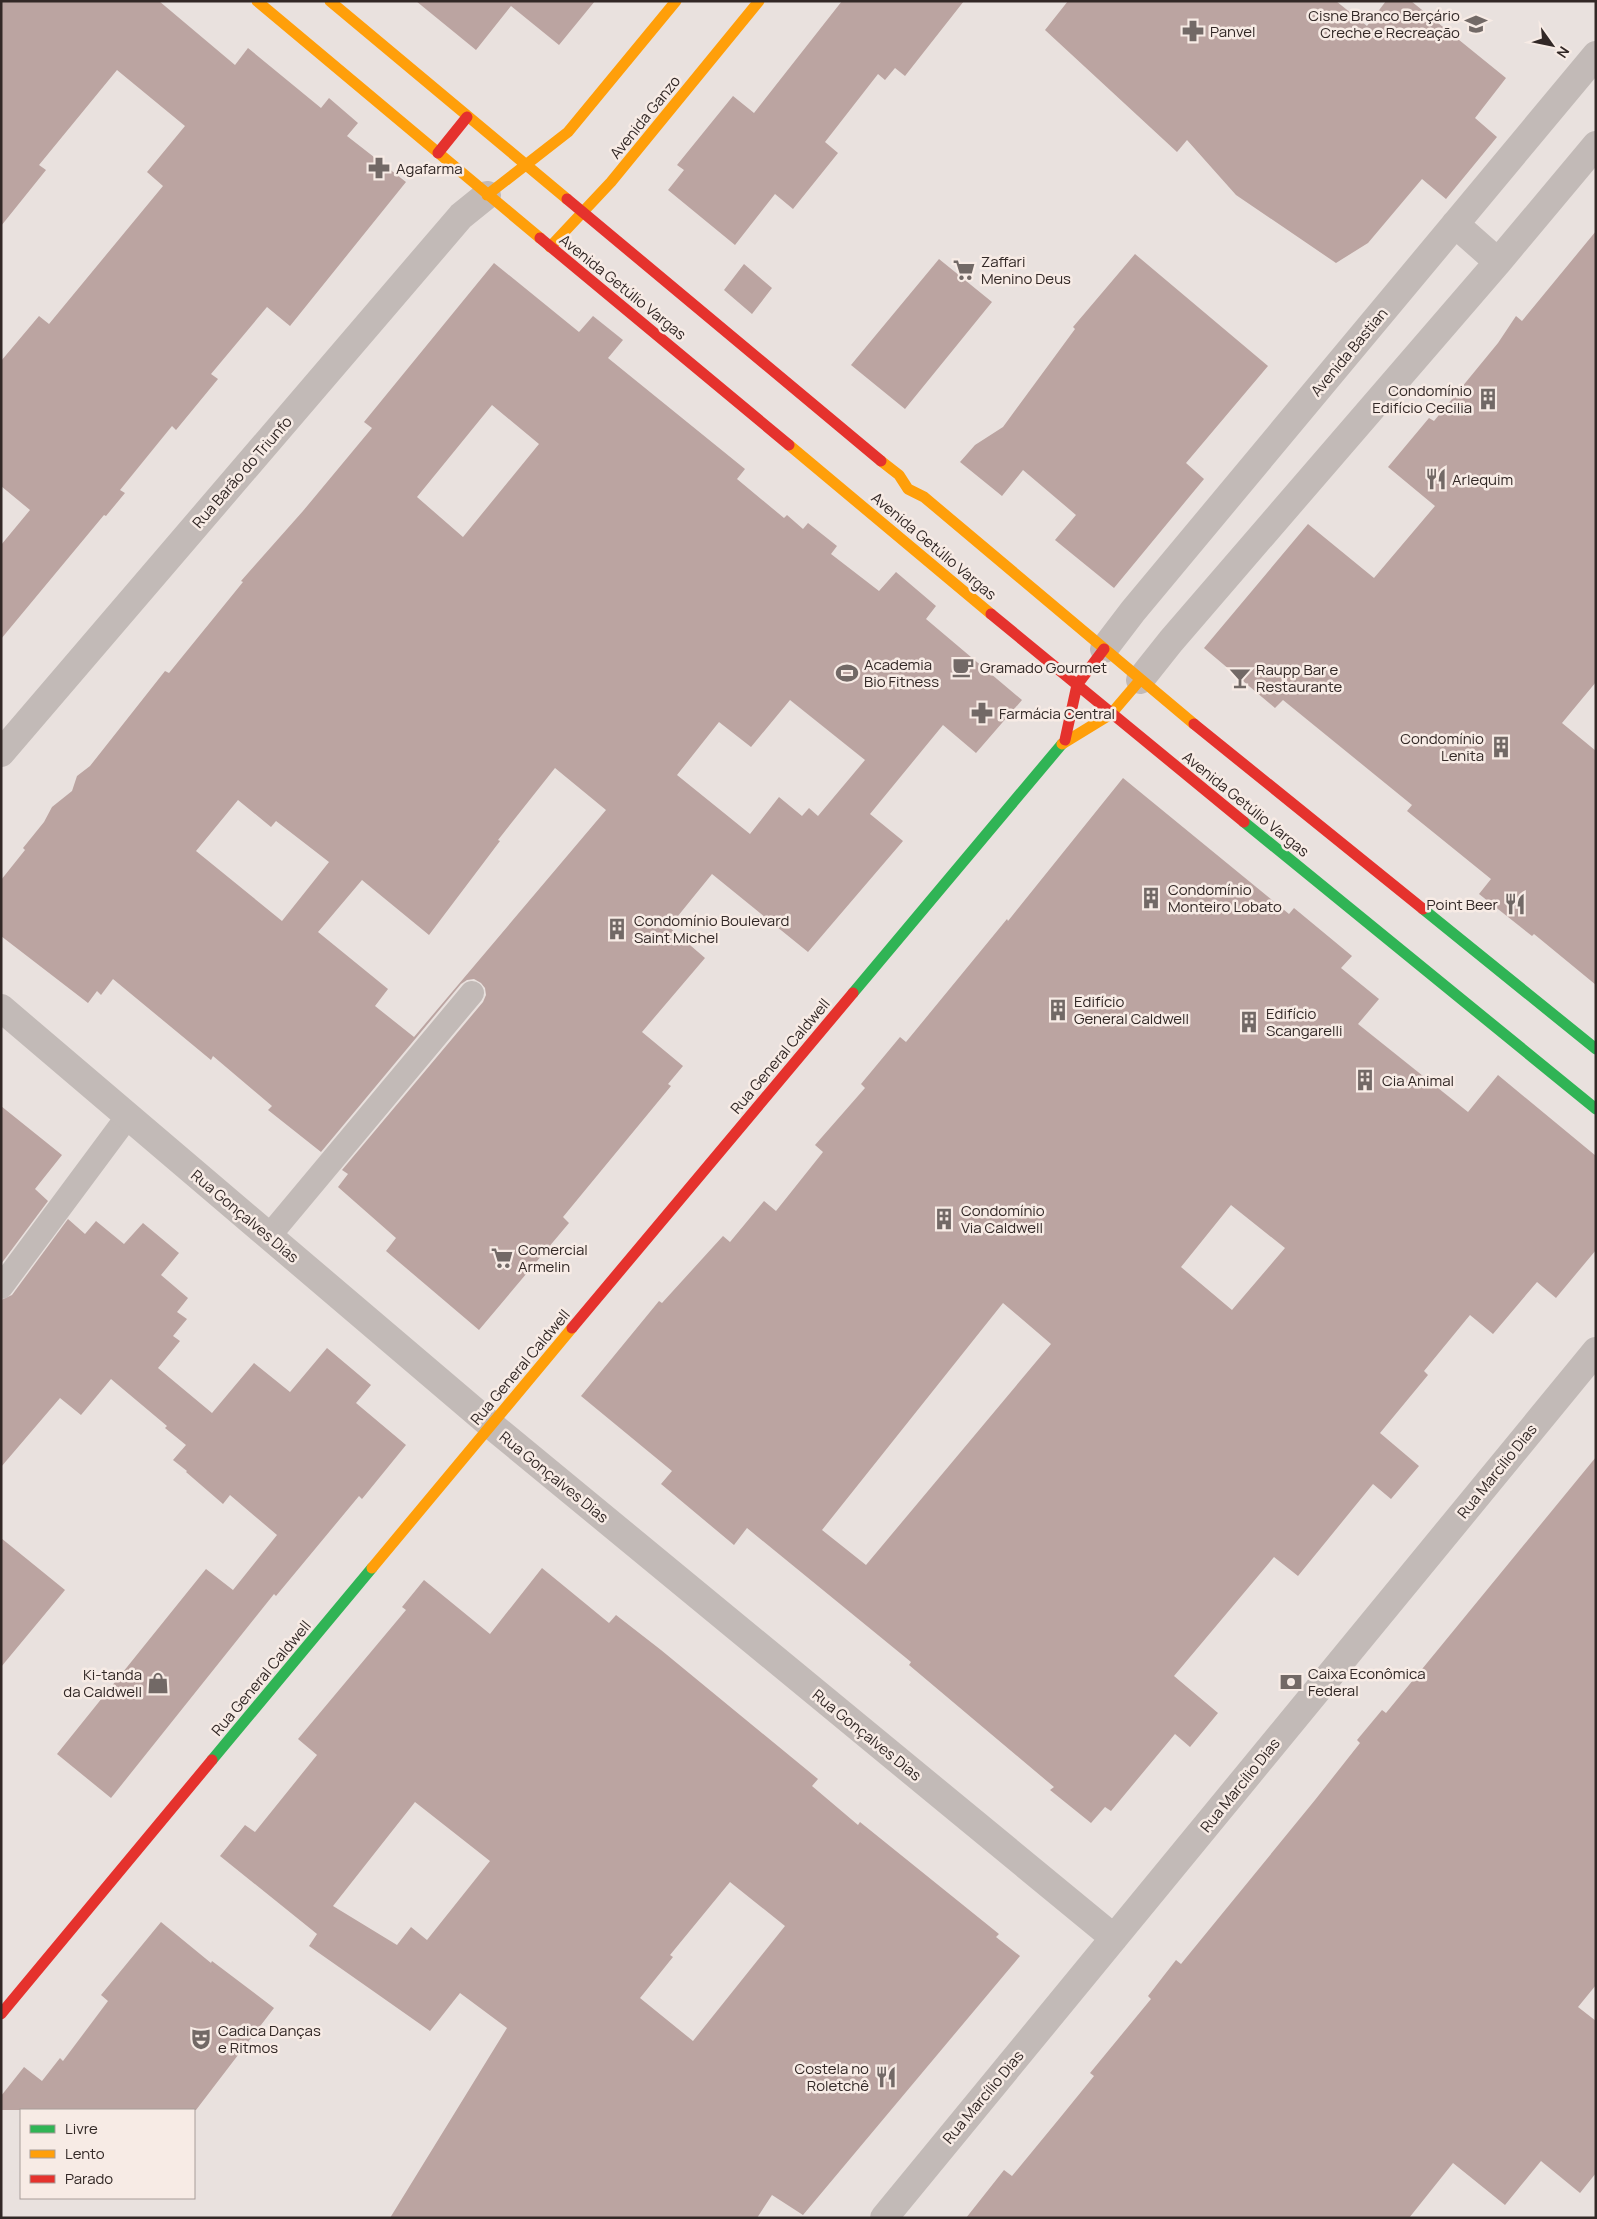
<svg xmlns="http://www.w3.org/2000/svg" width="1597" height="2219" font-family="Manrope,sans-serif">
	<rect width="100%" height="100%" fill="#e9e1de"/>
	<path fill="#bba4a1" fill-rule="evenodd" d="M1 1H159L235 65 248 48 321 108 329 98 358 123 347 136 406 182 290 326 267 307 211 374 218 379 176 430 172 426 120 490 125 493 106 516 104 515 1 639V545L30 510 1 486V361L39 316 49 324 163 186 147 172 185 126 117 70 39 165 46 170 1 226Z
		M416 1H595L559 45 511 6 476 50Z
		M842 1H964L905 76 895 68 885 80 878 74 825 142 838 153 793 209 775 194 735 245 668 190 684 170 677 165 733 96 754 113Z
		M1068 1H1336L1367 26 1386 1H1411L1506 78 1475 118 1497 137 1446 199 1422 179 1368 243 1336 263 1236 195 1187 140 1177 152 1045 30Z
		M1596 231V682L1562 723 1596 751V985L1534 934 1532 936 1479 894 1491 879 1407 811 1412 805 1283 700 1275 708 1204 648 1308 524 1374 578 1435 506 1388 467 1429 418 1434 421 1498 343 1516 316 1522 321Z
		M1135 254 1268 366 1186 463 1204 479 1114 588 1055 540 1076 515 1023 470 1002 496 960 462 975 445 1003 427 1075 329 1073 327Z
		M939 259 992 302 905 409 851 365Z
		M494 263 579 332 593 316 623 340 608 358 745 469 737 479 784 518 787 515 803 529 808 523 837 546 831 554 879 591 896 572 936 606 926 619 1022 700 976 753 943 725 870 814 903 841 808 952 712 874 669 927 705 958 642 1032 683 1066 668 1084 671 1086 563 1217 569 1223 479 1330 386 1251 396 1238 338 1187 348 1174 342 1170 483 1002 486 995 485 988 481 983 474 979 467 980 461 984 321 1152 268 1110 272 1106 213 1056 211 1060 113 979 101 995 97 991 88 1003 1 936V880L25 850 23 848 44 822 52 807 72 791 77 776 90 766 165 671 169 673 243 582 241 581 303 511 372 428 364 422ZM492 405 539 444 463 537 417 497ZM790 700 865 760 818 816 809 808 802 816 779 797 750 834 677 775 719 722 751 747ZM555 768 606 810 414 1037 375 1006 388 989 318 932 362 880 429 935 500 841 498 840ZM238 800 271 827 276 821 329 862 282 921 196 851Z
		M744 264 772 288 752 314 724 290Z
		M1123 778 1289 914 1294 908 1352 956 1341 968 1379 999 1358 1024 1468 1112 1498 1075 1596 1156V1250L1556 1298 1537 1282 1493 1334 1470 1315 1424 1371 1428 1375 1380 1433 1419 1466 1391 1499 1373 1484 1298 1576 1274 1557 1174 1676 1218 1713 1190 1747 1175 1734 1111 1811 1105 1807 1091 1823 1050 1790 1054 1787 909 1665 911 1662 747 1528 734 1545 661 1484 672 1471 581 1396 659 1301 662 1303 723 1236 730 1242 764 1201 776 1211 823 1152 815 1145 865 1088 861 1084 900 1037 906 1042 1007 919 1008 921ZM1231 1205 1285 1248 1232 1310 1181 1267ZM1003 1303 1051 1344 866 1565 822 1530Z
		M1 1106 62 1155 35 1189 48 1201 1 1264Z
		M68 1219 85 1234 96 1221 124 1244 143 1223 179 1253 161 1275 188 1298 177 1312 187 1319 173 1336 180 1341 158 1368 212 1413 254 1363 290 1392 327 1348 371 1385 356 1403 406 1445 362 1499 359 1496 276 1596 274 1594 111 1798 57 1754 206 1569 233 1590 277 1535 230 1495 223 1504 186 1472 187 1471 173 1460 186 1445 165 1428 167 1426 111 1379 81 1415 60 1398 1 1467V1300L12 1295Z
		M1596 1457V1985L1578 2007 1596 2021V2173L1580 2193 1541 2161 1505 2205 1453 2163 1409 2218H966L1004 2170 1012 2176 1059 2119 1094 2076 1090 2073 1151 1999 1148 1996 1176 1960 1181 1964 1315 1800 1360 1743 1357 1740 1382 1710 1386 1713Z
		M1 1538 65 1590 1 1667Z
		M542 1568 609 1623 616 1615 661 1650 818 1779 812 1786 858 1825 860 1822 999 1934 996 1937 1020 1956 803 2215 772 2195 757 2218H390L507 2028 460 1993 430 2031 309 1946 317 1934 220 1856 245 1825 255 1832 317 1755 298 1739 406 1610 402 1607 424 1580 490 1634ZM415 1802 490 1861 427 1940 411 1927 397 1945 333 1906ZM730 1882 785 1926 693 2041 640 1998 673 1957 670 1955Z
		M161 1922 211 1963 212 1961 274 2008 196 2110H1V2096L24 2067 42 2081 60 2058 63 2061 108 2001 101 1995Z"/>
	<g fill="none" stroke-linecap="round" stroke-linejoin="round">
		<path stroke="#c2bab7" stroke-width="24" d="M269 1236 472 993
			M1 1287 128 1116"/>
		<path stroke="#c2bab7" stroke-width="28" d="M1455 224 1498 262
			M1104 649 1133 611 1596 55
			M1140 680 1171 641 1498 262 1596 145
			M1 753 461 216 487 195
			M1 1008 491 1425 1114 1938
			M884 2218 1596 1351"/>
		<path stroke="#30b455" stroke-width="11" d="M1244 822 1596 1109
			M1423 909 1596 1049
			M853 993 1062 744
			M212 1760 372 1568"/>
		<path stroke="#ff9f0a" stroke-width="11" d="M257 1 540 238
			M330 1 567 199
			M487 195 568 132 676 1
			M550 247 611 182 759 1
			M789 445 991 614
			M881 461 899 475 908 489 924 497 1194 724
			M1062 744 1111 714 1140 680
			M372 1568 572 1328"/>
		<path stroke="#e5322d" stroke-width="11" d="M438 153 467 117
			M567 199 881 461
			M540 238 789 445
			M991 614 1244 822
			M1194 724 1423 909
			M1065 740 1077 685 1104 649
			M572 1328 853 993
			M1 2014 212 1760"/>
	</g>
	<defs>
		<g id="school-bare" transform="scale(1.725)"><path d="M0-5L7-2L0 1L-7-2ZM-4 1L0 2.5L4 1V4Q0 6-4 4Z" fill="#726966" stroke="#f7ebe5" stroke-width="2.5" paint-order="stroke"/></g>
		<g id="pharmacy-bare" transform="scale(1.725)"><path d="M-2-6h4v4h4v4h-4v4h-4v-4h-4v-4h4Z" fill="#726966" stroke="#f7ebe5" stroke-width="2.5" paint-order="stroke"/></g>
		<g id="supermarket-bare" transform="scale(1.725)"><path d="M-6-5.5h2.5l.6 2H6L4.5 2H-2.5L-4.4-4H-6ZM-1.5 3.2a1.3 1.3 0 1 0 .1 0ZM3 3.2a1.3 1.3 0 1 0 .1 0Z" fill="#726966" stroke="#f7ebe5" stroke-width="2.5" paint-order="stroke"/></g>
		<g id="building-bare" transform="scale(1.725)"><path d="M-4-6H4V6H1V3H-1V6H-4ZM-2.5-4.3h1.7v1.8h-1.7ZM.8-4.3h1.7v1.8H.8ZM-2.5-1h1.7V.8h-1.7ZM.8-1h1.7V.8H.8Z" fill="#726966" stroke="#f7ebe5" stroke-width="2.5" paint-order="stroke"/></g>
		<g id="restaurant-bare" transform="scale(1.725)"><path d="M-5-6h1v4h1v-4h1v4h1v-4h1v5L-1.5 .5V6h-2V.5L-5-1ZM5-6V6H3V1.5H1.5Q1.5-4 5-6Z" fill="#726966" stroke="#f7ebe5" stroke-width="2.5" paint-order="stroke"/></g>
		<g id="cafe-bare" transform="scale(1.725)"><path d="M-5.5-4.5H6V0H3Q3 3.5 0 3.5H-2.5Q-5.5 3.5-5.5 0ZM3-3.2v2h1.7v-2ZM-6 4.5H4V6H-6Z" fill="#726966" stroke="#f7ebe5" stroke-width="2.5" paint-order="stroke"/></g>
		<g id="stadium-bare" transform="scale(1.725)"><path d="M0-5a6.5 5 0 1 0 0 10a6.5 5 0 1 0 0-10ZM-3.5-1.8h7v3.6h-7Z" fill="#726966" stroke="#f7ebe5" stroke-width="2.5" paint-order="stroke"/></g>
		<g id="bar-bare" transform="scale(1.725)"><path d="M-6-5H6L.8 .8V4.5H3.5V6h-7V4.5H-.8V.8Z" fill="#726966" stroke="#f7ebe5" stroke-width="2.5" paint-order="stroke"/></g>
		<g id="bank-bare" transform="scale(1.725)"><path d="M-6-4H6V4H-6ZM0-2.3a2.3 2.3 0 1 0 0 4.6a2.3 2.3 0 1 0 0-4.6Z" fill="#726966" stroke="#f7ebe5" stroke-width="2.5" paint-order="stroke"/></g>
		<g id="shop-bare" transform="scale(1.725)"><path d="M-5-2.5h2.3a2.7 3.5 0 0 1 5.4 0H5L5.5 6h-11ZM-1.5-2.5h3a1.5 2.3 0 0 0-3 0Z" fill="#726966" stroke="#f7ebe5" stroke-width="2.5" paint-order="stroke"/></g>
		<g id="theatre-bare" transform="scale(1.725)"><path d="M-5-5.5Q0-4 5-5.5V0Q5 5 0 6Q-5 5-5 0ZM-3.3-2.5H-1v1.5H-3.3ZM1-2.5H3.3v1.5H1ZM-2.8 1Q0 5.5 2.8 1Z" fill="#726966" stroke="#f7ebe5" stroke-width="2.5" paint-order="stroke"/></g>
	</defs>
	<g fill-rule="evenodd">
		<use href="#school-bare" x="1476" y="24"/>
		<use href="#pharmacy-bare" x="1193" y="31"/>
		<use href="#pharmacy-bare" x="379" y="168"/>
		<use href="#supermarket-bare" x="964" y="270"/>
		<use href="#building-bare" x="1488" y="399"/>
		<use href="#restaurant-bare" x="1436" y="479"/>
		<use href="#cafe-bare" x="963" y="667"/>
		<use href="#stadium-bare" x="847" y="673"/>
		<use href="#bar-bare" x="1240" y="678"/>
		<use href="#pharmacy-bare" x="982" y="713"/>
		<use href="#building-bare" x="1501" y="747"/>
		<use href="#building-bare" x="1151" y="898"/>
		<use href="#restaurant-bare" x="1515" y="904"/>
		<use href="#building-bare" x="617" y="929"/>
		<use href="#building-bare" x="1058" y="1010"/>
		<use href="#building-bare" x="1249" y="1022"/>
		<use href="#building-bare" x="1365" y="1080"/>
		<use href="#building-bare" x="944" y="1219"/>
		<use href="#supermarket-bare" x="502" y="1258"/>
		<use href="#bank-bare" x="1291" y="1682"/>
		<use href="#shop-bare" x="158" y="1683"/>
		<use href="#theatre-bare" x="201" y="2039"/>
		<use href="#restaurant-bare" x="886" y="2077"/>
	</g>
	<g text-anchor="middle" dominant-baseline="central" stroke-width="5" stroke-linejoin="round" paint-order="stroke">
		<g font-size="15" fill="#322826" stroke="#f7ebe5" text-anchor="start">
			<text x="1460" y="15" text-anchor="end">Cisne Branco Berçário<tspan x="1460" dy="17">Creche e Recreação</tspan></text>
			<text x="1210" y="31">Panvel</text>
			<text x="396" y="168">Agafarma</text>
			<text x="981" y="261">Zaffari<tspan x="981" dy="17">Menino Deus</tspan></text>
			<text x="1472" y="390" text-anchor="end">Condomínio<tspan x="1472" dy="17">Edifício Cecilia</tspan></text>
			<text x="1452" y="479">Arlequim</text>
			<text x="864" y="664">Academia<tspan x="864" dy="17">Bio Fitness</tspan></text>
			<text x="980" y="667">Gramado Gourmet</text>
			<text x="1256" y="669">Raupp Bar e<tspan x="1256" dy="17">Restaurante</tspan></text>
			<text x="999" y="713">Farmácia Central</text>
			<text x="1484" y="738" text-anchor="end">Condomínio<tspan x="1484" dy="17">Lenita</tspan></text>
			<text x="1168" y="889">Condomínio<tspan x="1168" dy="17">Monteiro Lobato</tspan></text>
			<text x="1498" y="904" text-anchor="end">Point Beer</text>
			<text x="634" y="920">Condomínio Boulevard<tspan x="634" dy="17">Saint Michel</tspan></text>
			<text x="1074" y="1001">Edifício<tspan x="1074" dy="17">General Caldwell</tspan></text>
			<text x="1266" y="1013">Edifício<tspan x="1266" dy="17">Scangarelli</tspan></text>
			<text x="1382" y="1080">Cia Animal</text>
			<text x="961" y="1210">Condomínio<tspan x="961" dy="17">Via Caldwell</tspan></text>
			<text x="518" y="1249">Comercial<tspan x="518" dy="17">Armelin</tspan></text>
			<text x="1308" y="1673">Caixa Econômica<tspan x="1308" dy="17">Federal</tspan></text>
			<text x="142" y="1674" text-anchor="end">Ki-tanda<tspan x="142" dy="17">da Caldwell</tspan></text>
			<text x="218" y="2030">Cadica Danças<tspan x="218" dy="17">e Ritmos</tspan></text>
			<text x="869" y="2068" text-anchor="end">Costela no<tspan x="869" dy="17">Roletchê</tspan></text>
		</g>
		<g font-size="15" fill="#322826" stroke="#f7ebe5">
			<text transform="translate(645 117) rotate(-51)">Avenida Ganzo</text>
			<text transform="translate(623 287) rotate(39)">Avenida Getúlio Vargas</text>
			<text transform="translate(1349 352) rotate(-50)">Avenida Bastian</text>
			<text transform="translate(242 472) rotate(-49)">Rua Barão do Triunfo</text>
			<text transform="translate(934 546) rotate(40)">Avenida Getúlio Vargas</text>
			<text transform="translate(1246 804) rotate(39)">Avenida Getúlio Vargas</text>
			<text transform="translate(780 1056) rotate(-50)">Rua General Caldwell</text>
			<text transform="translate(245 1216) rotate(40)">Rua Gonçalves Dias</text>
			<text transform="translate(520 1367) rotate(-50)">Rua General Caldwell</text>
			<text transform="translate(1497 1471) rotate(-51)">Rua Marcílio Dias</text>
			<text transform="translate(554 1477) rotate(39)">Rua Gonçalves Dias</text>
			<text transform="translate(261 1678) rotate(-50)">Rua General Caldwell</text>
			<text transform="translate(867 1735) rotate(39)">Rua Gonçalves Dias</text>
			<text transform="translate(1240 1785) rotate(-51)">Rua Marcílio Dias</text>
			<text transform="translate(983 2097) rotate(-50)">Rua Marcílio Dias</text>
		</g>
	</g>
	<rect width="1597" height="2219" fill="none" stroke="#322826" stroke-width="5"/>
	<rect x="20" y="2109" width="175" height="90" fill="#f7ebe5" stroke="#a89d99"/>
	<rect x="30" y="2125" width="25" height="8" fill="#30b455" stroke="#a89d99"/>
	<text x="65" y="2134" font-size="15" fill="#322826">Livre</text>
	<rect x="30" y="2150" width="25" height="8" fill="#ff9f0a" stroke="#a89d99"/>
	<text x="65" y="2159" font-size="15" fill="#322826">Lento</text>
	<rect x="30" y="2175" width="25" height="8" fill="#e5322d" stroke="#a89d99"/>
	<text x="65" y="2184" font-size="15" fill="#322826">Parado</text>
	<g transform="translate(1552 45) rotate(123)" stroke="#f7ebe5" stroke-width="4" paint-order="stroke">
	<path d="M0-4L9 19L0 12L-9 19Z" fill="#322826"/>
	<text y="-8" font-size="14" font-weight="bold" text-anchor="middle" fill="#322826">N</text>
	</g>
</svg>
